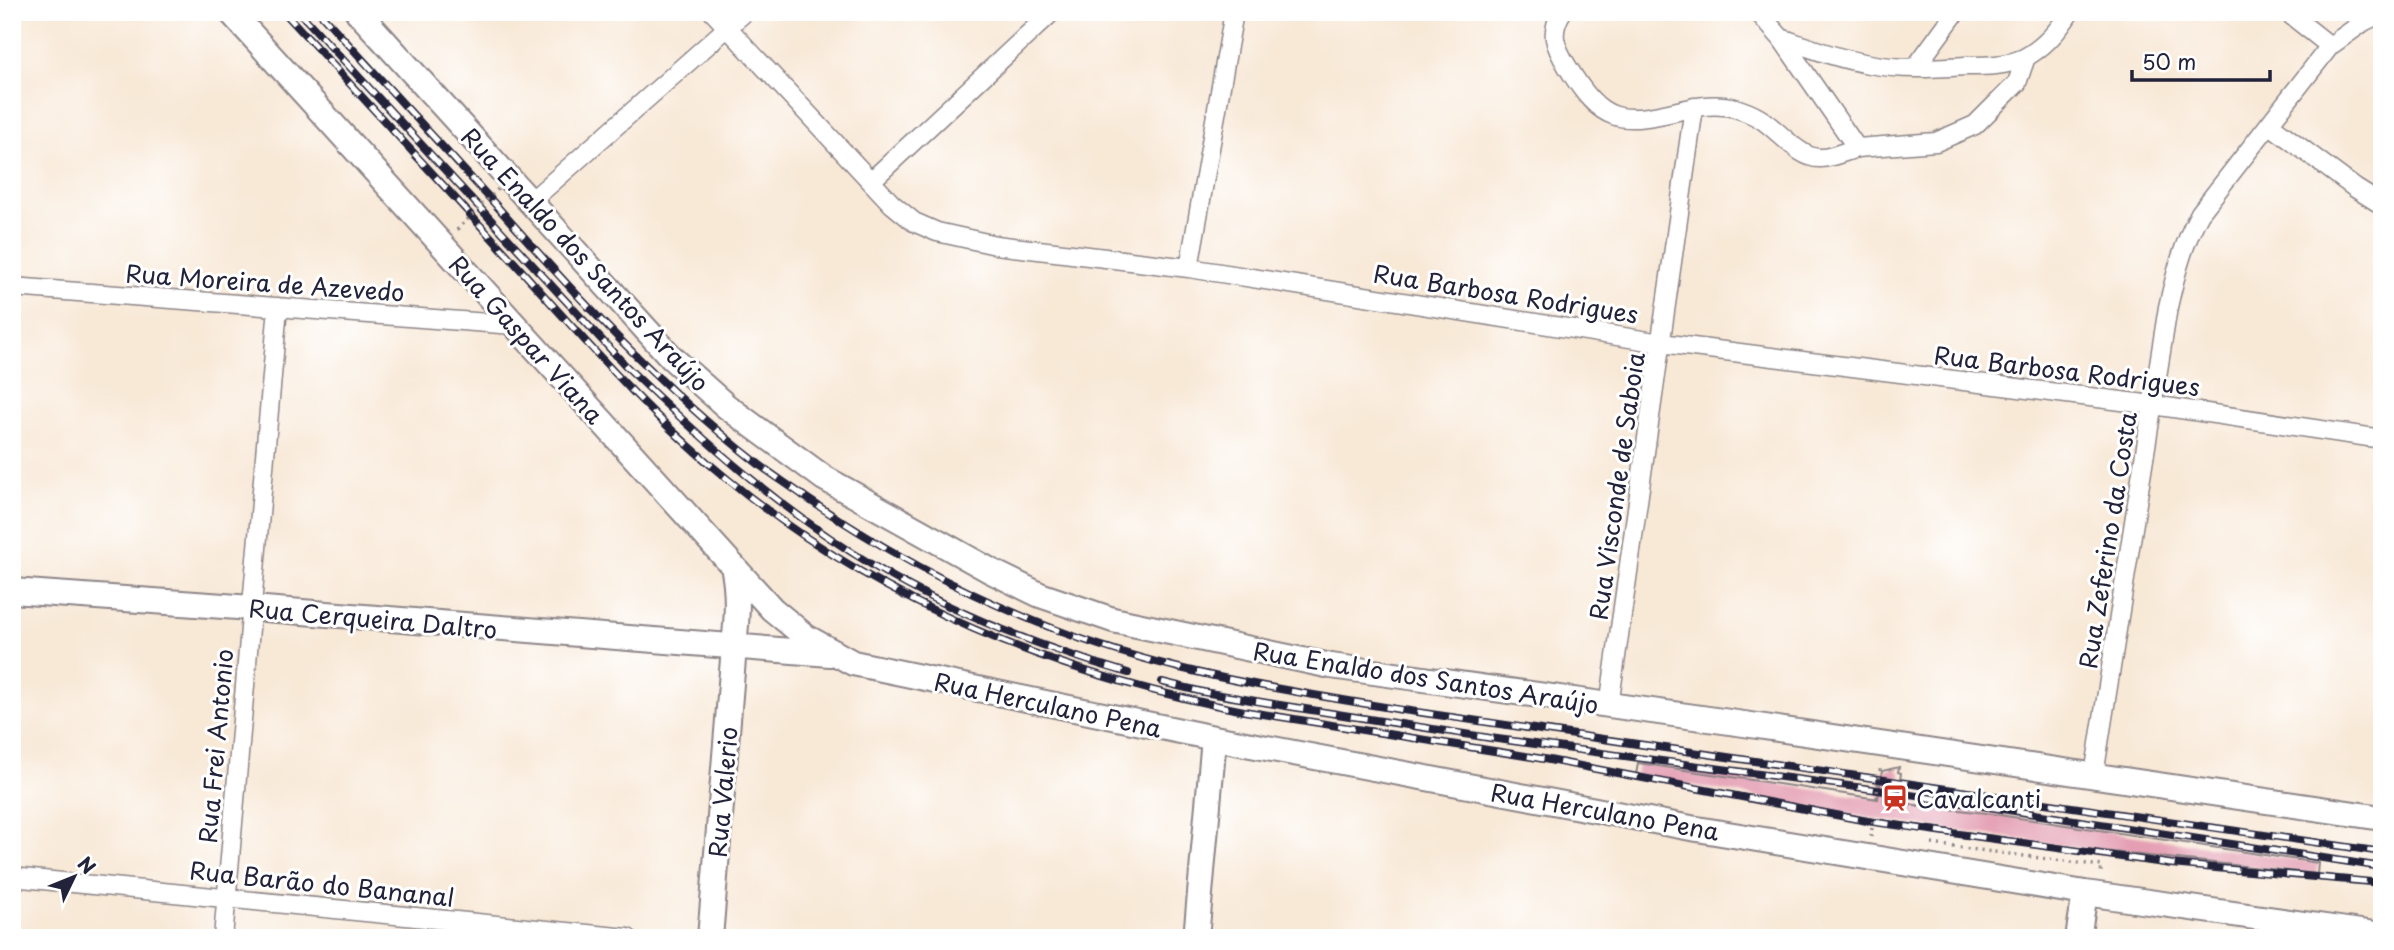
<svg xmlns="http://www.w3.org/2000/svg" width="2394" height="950" font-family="'Playpen Sans',sans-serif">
	<rect width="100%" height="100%" fill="#fff"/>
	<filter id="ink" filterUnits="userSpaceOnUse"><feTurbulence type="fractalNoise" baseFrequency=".0143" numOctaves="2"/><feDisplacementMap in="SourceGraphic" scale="14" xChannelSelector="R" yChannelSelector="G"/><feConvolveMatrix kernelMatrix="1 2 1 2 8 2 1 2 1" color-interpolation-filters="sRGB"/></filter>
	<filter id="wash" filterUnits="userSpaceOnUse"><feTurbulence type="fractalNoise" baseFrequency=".00686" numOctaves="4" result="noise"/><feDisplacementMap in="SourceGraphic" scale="28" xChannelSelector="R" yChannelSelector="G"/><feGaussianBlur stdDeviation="1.57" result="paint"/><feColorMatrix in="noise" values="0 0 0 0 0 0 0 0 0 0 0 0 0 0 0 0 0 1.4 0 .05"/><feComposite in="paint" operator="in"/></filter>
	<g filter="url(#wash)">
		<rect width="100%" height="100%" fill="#f8e8d6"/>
		<g id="blocks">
			<path fill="#e49fb4" d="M1638 763 1878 799 1882 771 1899 767 1898 772 1901 773 1897 803 1986 813 2318 863 2317 874 2094 850 1874 819 1636 775Z"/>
		</g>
	</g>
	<g filter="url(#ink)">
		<use href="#blocks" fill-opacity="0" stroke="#8d8588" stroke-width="2"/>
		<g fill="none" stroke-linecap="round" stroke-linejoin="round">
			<g stroke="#8d8588" stroke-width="21">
				<path id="street" d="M713 12 892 204 914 222 937 232 996 245 1189 268 1661 343 2153 405 2382 439
					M1562 12C1549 33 1555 46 1567 66 1602 124 1619 125 1682 110 1698 106 1717 103 1735 108 1742 110 1752 114 1759 118 1777 128 1800 160 1821 158 1832 158 1846 151 1857 148L1781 38 1758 12
					M2287 12 2330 46
					M1781 38C1810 48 1839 59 1869 64 1901 70 1934 68 1966 66 1986 66 2006 66 2024 58 2043 48 2059 30 2070 12
					M1915 68 1956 12
					M2269 124 2355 188 2382 205
					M1857 148 1936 142 1975 125 2017 83 2026 57
					M871 181 1052 12
					M530 202 745 12
					M1189 268 1234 12
					M12 287 514 325
					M1609 706 1694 107
					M2094 775 2168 307C2176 272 2183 244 2200 213L2330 46 2365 21 2382 13
					M12 877 628 938
					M223 938 278 307"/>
			</g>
			<g stroke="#8d8588" stroke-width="28">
				<path id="secondary" d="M231 12 772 609 806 637 853 663 1214 738 1691 828 2085 893 2382 935
					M358 12 672 358 726 406 824 478 991 571 1040 595 1113 620 1331 666 1744 724 2382 818
					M12 591 252 608 830 654
					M710 938 734 647C737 618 739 594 733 566
					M1196 938 1214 738
					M2078 938 2085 893"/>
			</g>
			<path stroke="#8d8588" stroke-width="3.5" stroke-dasharray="2 5" stroke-linecap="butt" d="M1876 797 1931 809
				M1932 844 2102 866 2101 875"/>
			<use href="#street" stroke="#fff" stroke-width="18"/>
			<use href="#secondary" stroke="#fff" stroke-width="24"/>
			<g stroke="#22223b" stroke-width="8">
				<path id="rail" d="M284 12C360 95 436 177 512 260 582 337 649 416 730 481 881 604 1054 674 1244 711L1544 759 1867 821 2171 864 2382 883
					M299 12 626 366C701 439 783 512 874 566 953 614 1040 647 1128 673
					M319 12C377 76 437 140 495 204 576 296 659 386 756 462 772 475 789 485 805 497 886 552 973 599 1065 633 1173 674 1289 691 1403 710L2382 852
					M1162 682 1203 692 1286 706 1490 738 1871 789 2382 867"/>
			</g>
			<use href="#rail" stroke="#fff" stroke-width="5" stroke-dasharray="16" stroke-linecap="butt"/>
			<path stroke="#8d8588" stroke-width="3.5" stroke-dasharray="2 5" stroke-linecap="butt" d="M457 230 498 189
				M1876 799 1881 765
				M1871 837 1873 819"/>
		</g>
	</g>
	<defs>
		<g id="station-bare" transform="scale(2.1)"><path d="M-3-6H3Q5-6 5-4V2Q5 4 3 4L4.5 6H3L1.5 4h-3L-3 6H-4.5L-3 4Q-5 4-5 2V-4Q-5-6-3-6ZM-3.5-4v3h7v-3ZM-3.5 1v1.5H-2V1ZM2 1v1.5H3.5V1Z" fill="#c8321e" stroke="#fff" stroke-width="2.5" paint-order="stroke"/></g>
	</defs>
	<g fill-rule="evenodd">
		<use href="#station-bare" x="1895" y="798"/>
	</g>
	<g text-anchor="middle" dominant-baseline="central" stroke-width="6" stroke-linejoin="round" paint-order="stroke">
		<g font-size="24" fill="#22223b" stroke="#fff">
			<text transform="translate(586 259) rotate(47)">Rua Enaldo dos Santos Araújo</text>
			<text transform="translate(265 282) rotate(4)">Rua Moreira de Azevedo</text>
			<text transform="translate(1506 293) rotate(9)">Rua Barbosa Rodrigues</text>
			<text transform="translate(527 339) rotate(48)">Rua Gaspar Viana</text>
			<text transform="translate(2067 370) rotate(7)">Rua Barbosa Rodrigues</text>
			<text transform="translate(1616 486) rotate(-82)">Rua Visconde de Saboia</text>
			<text transform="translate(2107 540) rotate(-81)">Rua Zeferino da Costa</text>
			<text transform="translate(373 618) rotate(5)">Rua Cerqueira Daltro</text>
			<text transform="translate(1426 677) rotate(9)">Rua Enaldo dos Santos Araújo</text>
			<text transform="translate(1048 704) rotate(12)">Rua Herculano Pena</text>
			<text transform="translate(215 746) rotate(-85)">Rua Frei Antonio</text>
			<text transform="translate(722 792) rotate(-85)">Rua Valerio</text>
			<text transform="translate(1605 811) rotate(10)">Rua Herculano Pena</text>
			<text transform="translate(322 883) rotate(6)">Rua Barão do Bananal</text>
		</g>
		<g font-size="24" fill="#22223b" stroke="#fff" text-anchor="start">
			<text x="1916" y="798">Cavalcanti</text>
		</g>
	</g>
	<rect width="2394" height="950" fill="none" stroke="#fff" stroke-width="42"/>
	<g transform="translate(74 877) rotate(47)" stroke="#ffffff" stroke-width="5" paint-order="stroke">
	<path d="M0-5L12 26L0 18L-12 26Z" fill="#22223b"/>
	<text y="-10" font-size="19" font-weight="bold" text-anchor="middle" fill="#22223b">N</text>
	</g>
	<path d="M2132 70v10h138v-10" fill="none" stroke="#22223b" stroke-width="3.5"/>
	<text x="2142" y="70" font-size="21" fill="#22223b" stroke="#ffffff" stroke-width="5" paint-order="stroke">50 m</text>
</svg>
